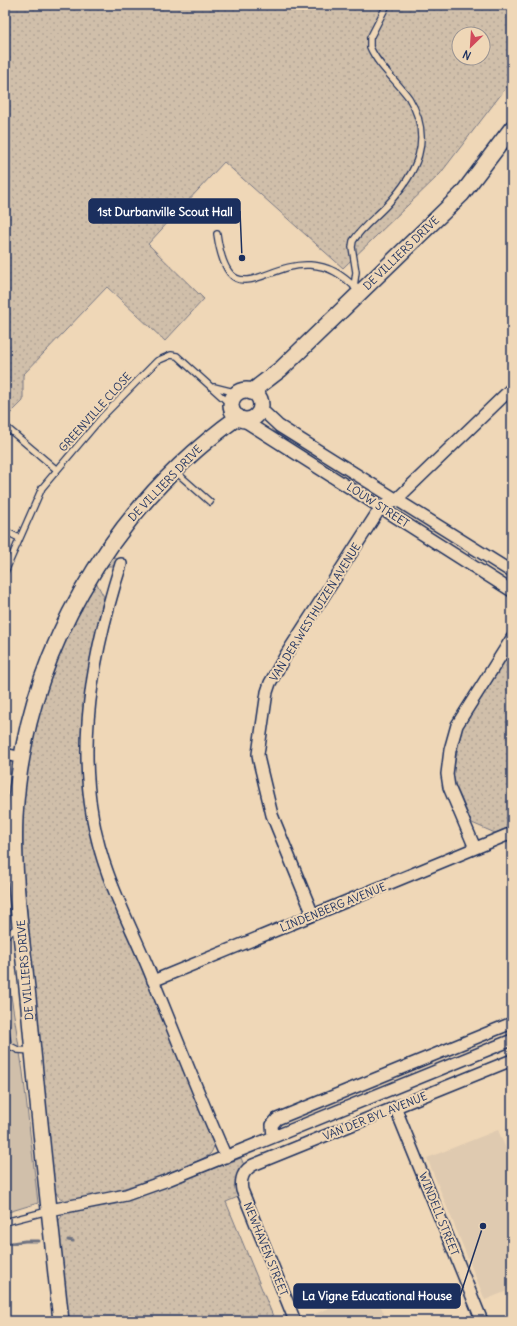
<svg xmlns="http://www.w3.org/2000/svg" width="517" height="1326" font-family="Delius,sans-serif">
	<defs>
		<pattern id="grass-dots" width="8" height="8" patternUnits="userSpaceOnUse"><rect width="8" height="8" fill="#d0bfaa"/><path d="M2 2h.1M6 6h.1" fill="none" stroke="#b2a495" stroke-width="1.8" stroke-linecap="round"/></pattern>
	</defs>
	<rect width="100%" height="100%" fill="#efd7b7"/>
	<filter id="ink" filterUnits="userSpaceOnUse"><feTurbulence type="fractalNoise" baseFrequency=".025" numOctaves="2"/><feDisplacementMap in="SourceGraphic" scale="8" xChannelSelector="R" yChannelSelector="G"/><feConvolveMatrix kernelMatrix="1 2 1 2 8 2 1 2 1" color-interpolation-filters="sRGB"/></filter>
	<g filter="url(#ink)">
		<path fill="#dfcab0" d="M498 1130 512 1163V1289L485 1300 427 1158Z
			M374 1290 387 1321H306L305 1318Z"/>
		<path fill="url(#grass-dots)" stroke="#767784" fill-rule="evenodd" d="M5 5H512V80L440 174 343 268 224 162 148 244 204 299 165 341 107 287 23 375V401L5 419ZM459 34H483V58H459Z
			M5 537 9 547 5 561Z
			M110 555 118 559 115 566H106L96 582 104 597C87 663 77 728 84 795L214 1146C213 1149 212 1152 210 1154 196 1166 84 1204 67 1201 60 1200 56 1194 54 1188L23 869V794L34 721 77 608Z
			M512 650V826L495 833 472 823 452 777 462 728Z
			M241 1158 244 1165C236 1175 234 1185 238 1197L226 1202 275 1321H69L57 1228C58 1221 60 1216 67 1213L116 1204 135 1198Z"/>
		<path fill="#d0bfaa" stroke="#767784" d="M5 958 23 1072 38 1203 5 1213Z"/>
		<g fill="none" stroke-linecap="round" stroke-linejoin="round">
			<path stroke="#6e7281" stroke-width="3" d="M68 1240 73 1241
				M5 1244 25 1241H39"/>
			<g stroke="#1b2f5e" stroke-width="8">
				<path id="lane" d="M217 234C229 317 264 262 310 265 330 266 342 275 356 288
					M354 287 356 272 352 247 353 241C362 227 376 217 387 205 417 173 434 139 409 98 397 81 378 66 370 47V38L387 5
					M214 387 238 393
					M5 426 57 470
					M176 472 210 502
					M5 531 19 538
					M5 572 42 488 102 417 157 361 171 355 177 356 232 406
					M5 936 18 927
					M5 1024 8 1045 18 1050 32 1051
					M5 1222 48 1211"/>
			</g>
			<g stroke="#1b2f5e" stroke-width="14">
				<path id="street" d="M261 409 279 426 512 572
					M243 420 512 591
					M121 564C89 664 70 772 108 874 121 910 139 944 153 980 177 1039 200 1098 226 1157
					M5 754 22 758
					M475 848 449 787 447 774 450 750 457 725 512 638
					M313 915 272 815 259 761 258 754 267 692 270 683 287 653 381 507 396 500 512 388
					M153 981 512 833
					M395 1107 482 1321
					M273 1137 272 1125 277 1119 512 1023
					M50 1210 126 1195 168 1180 512 1040
					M295 1321 242 1190C240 1179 243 1171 253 1165L512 1060"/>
			</g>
			<g stroke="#1b2f5e" stroke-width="18">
				<path id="secondary" d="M231 405a15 15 0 1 1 30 0a15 15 0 1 1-30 0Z
					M251 392 281 369 462 194 512 128
					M61 1321C50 1217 38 1112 29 1008 23 944 12 880 15 816 24 657 109 510 238 417"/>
			</g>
			<use href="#lane" stroke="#efd7b7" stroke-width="5.5"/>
			<use href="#street" stroke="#efd7b7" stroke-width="11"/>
			<use href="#secondary" stroke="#efd7b7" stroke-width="15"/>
		</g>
	</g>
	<g text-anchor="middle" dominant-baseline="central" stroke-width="4" stroke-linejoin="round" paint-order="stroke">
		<g font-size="11" fill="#1b2f5e" stroke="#efd7b7">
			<text transform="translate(401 253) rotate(-44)">DE VILLIERS DRIVE</text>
			<text transform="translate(95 412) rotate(-48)">GREENVILLE CLOSE</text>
			<text transform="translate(165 483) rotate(-46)">DE VILLIERS DRIVE</text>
			<text transform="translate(378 505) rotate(33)">LOUW STREET</text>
			<text transform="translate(315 612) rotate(-58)">VAN DER WESTHUIZEN AVENUE</text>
			<text transform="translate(333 907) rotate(-22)">LINDENBERG AVENUE</text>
			<text transform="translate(25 970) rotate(-95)">DE VILLIERS DRIVE</text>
			<text transform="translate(375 1116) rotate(-22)">VAN DER BYL AVENUE</text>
			<text transform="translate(439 1214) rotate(68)">WINDELL STREET</text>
			<text transform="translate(266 1249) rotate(68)">NEWHAVEN STREET</text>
		</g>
	</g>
	<path fill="none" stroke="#1b2f5e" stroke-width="1.5" d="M242 258L240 211M483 1226L460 1296"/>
	<g fill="#1b2f5e" stroke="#efd7b7" stroke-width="1.5">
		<circle cx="242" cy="258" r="4"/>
		<circle cx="483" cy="1226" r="4"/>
	</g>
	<g fill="#1b2f5e" stroke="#1b2f5e" stroke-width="1.5">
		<rect x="89" y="199" width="151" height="24" rx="4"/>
		<rect x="294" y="1284" width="166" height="24" rx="4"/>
	</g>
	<g font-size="12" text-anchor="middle" font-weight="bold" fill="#fff">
		<text x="165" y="216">1st Durbanville Scout Hall</text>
		<text x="377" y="1300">La Vigne Educational House</text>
	</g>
	<rect width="517" height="1326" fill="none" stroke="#efd7b7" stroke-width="20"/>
	<rect x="10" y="10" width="497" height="1306" fill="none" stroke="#1b2f5e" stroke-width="1.5" filter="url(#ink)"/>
	<g transform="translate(471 46) rotate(205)"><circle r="19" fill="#efd7b7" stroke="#9a9493"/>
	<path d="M0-3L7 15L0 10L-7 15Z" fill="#d1495b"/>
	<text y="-6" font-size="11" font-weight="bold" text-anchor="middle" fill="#1b2f5e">N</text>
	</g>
</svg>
